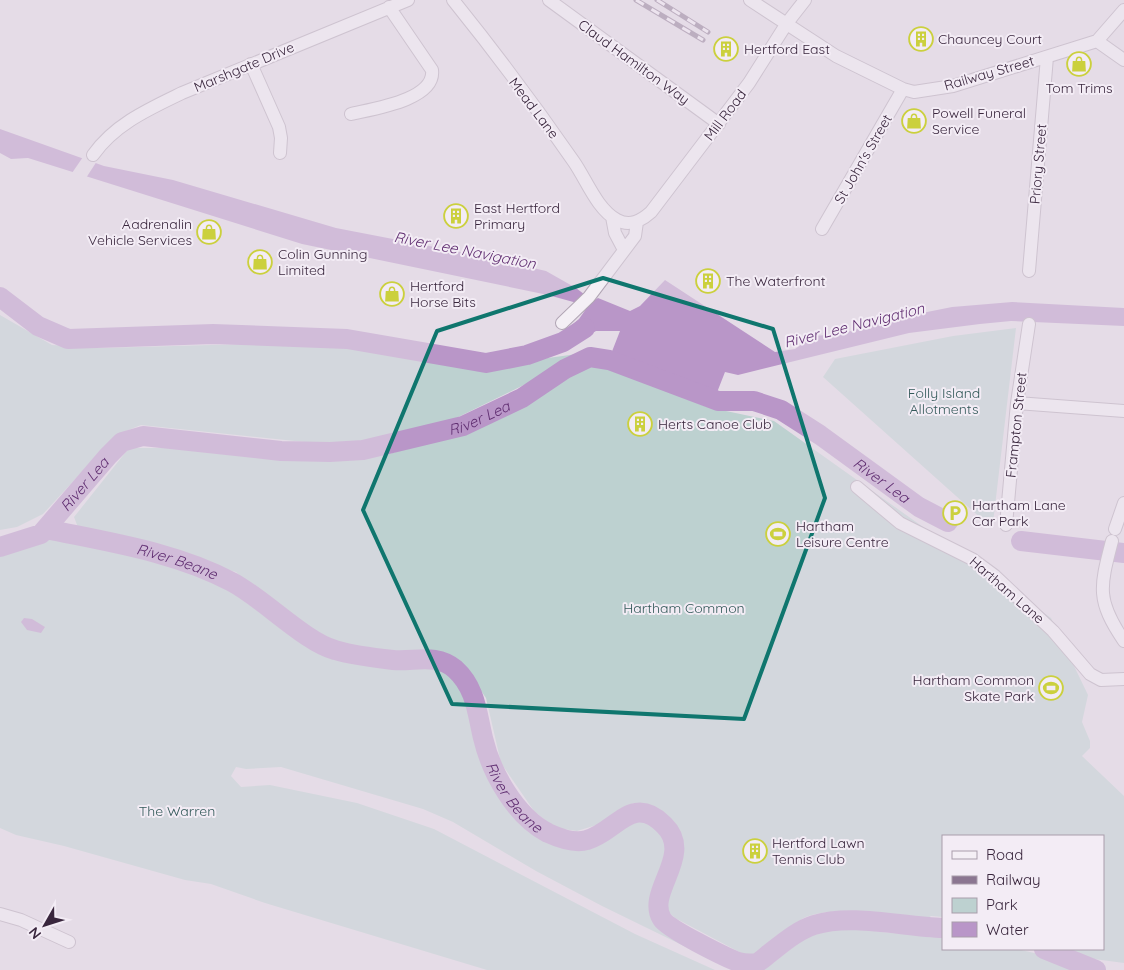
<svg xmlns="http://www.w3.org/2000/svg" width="1124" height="970" font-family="Quicksand,sans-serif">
	<rect width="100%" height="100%" fill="#e5dce7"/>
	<path fill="#bdd1d0" d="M0 315 52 345 101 348 280 343 369 347 483 367 577 354 538 378 450 421 360 444 314 443 141 425 116 435 43 514 17 527 0 530Z
		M1016 328 993 523 984 521 823 377 835 359 953 336Z
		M601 365 707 407 774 421 1051 618 1088 695 1082 722 1090 741V748L1082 756 1124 796V963L1086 958 1066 949H1103V836H943V917L931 916 925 921C893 917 831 903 802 919 785 928 773 948 758 957L753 958 743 954 675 918 665 909 662 900 682 855 679 836 671 823 657 809 634 803 620 809 603 823 577 831 555 828 534 811 501 763 486 698 475 682 452 661 442 653 380 651 344 644 312 630 248 584 236 572 79 530 74 517 129 448H170L248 456 346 460 389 454 458 434 582 369Z
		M46 533C96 543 144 555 192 572 207 578 224 583 238 591 272 611 296 642 335 653 352 658 373 662 392 664 430 667 432 652 465 685 479 700 475 729 478 748 482 770 519 825 538 836 565 852 587 850 613 833 622 827 629 821 641 821 650 821 657 828 664 833 666 840 669 849 667 857 661 885 637 908 667 932L750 969 769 966 810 934 830 929 856 928 881 932 943 936V949H1017L1047 956 1078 970H733L602 906 536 871 453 822 423 809 281 767 246 769 236 767 231 776 241 787 270 785 357 803 434 829 635 934 715 970H487L265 903 211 884 185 880 64 846 16 835 0 828V551Z"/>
	<path fill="#b996c8" d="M0 129 104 166 173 180 336 228 481 256 546 271 576 288 593 301 598 298 630 311 640 306 665 280 775 352 795 349 813 336 840 334 897 318 952 307 1012 302 1124 308V326L1011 321 980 324 909 333 738 375 725 372 716 395 611 354 620 331H596L568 347 559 336 579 319 586 309 577 303 548 295 302 244 28 158 11 159 0 153Z
		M24 618 32 619 45 627 41 633 27 630 21 622Z"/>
	<path fill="#e5dce7" d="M83 157 97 161 86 178 72 173Z"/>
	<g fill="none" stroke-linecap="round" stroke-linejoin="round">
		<g stroke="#b996c8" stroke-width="20">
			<path d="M0 297 38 326 68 339 213 334 347 339 486 363 527 355 563 342 585 328"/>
			<path id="s1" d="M46 529C108 542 176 552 232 582 264 599 305 642 335 650 352 655 375 658 393 660 415 662 436 653 455 669 476 688 477 713 483 738 491 772 515 816 548 833 559 838 575 844 587 840 616 832 632 793 664 825 695 855 645 892 662 919 668 929 725 957 738 962 742 963 751 964 756 963 760 962 766 956 770 953 783 943 798 930 814 925 852 913 903 927 943 928"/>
			<path d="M1021 541 1124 553"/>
			<path id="s2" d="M0 547 41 534 108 456 122 442 143 436 281 451 330 452 363 450 463 426 522 398 565 369 590 357 609 360 718 401H754L781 410 820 435 919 507 948 522"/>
			<path d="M1044 949 1096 970"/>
		</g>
		<g stroke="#b1a5b4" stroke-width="14">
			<path id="street" d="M453 0C495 52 536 107 574 162 587 181 597 209 617 220 630 227 641 221 651 212L749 83 787 23 805 0
				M549 0 719 124
				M750 0 836 56 903 89 914 92 953 86 1097 41 1124 10
				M1097 41 1124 60
				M251 64 279 127 281 138 280 153
				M351 114C372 109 436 100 432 70L389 7
				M93 155C115 124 149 109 182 93L408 0
				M612 217 615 233 624 250
				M822 229 903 89
				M1029 271 1047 57
				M562 323 589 297 635 236 637 222
				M1017 403 1124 411
				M857 487 900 523 972 559 995 576 1053 631 1090 674 1101 680 1124 679
				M1006 525 1017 403 1029 324
				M1115 529 1124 503
				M1112 541C1100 587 1096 600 1124 641
				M0 914 21 920 69 942"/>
		</g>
		<use href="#street" stroke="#f4eff5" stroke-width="12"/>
		<g stroke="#8b7691" stroke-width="5">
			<path id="rail" d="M636 0 703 40
				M657 0 708 32"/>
		</g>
		<use href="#rail" stroke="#f3ecf5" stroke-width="3" stroke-dasharray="9" stroke-linecap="butt"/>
	</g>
	<path d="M0 0H1124V970H0ZM603 278 773 329 825 498 744 719 452 704 363 510 437 331Z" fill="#e5dce7" fill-opacity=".55" fill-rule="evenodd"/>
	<path fill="none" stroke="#0f766e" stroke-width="4" stroke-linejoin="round" d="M603 278 773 329 825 498 744 719 452 704 363 510 437 331Z"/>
	<defs>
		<g id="building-ring" transform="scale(1.25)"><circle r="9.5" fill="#f3ecf5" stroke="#cbd03d" stroke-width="1.5"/><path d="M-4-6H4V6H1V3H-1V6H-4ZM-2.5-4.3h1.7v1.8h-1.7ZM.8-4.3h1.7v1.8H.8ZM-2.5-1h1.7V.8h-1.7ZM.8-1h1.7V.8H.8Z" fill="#cbd03d"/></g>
		<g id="shop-ring" transform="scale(1.25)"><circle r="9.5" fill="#f3ecf5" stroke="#cbd03d" stroke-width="1.5"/><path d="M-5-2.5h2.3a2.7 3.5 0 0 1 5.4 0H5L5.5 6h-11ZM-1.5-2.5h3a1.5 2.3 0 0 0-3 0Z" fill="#cbd03d"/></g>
		<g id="parking-ring" transform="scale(1.25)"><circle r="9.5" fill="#f3ecf5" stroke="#cbd03d" stroke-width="1.5"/><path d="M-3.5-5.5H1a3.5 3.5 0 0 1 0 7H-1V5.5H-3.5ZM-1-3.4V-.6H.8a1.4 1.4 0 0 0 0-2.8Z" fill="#cbd03d"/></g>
		<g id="stadium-ring" transform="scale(1.25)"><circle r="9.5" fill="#f3ecf5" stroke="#cbd03d" stroke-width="1.5"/><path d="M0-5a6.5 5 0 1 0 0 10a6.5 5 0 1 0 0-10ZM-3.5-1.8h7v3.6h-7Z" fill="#cbd03d"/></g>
	</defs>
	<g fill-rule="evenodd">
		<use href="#building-ring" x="921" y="39"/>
		<use href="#building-ring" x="726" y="49"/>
		<use href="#shop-ring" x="1079" y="64"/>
		<use href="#shop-ring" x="914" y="121"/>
		<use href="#building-ring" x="456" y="216"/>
		<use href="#shop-ring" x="209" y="232"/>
		<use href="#shop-ring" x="260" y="262"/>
		<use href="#building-ring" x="708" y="281"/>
		<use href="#shop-ring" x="392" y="294"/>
		<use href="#building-ring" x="640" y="424"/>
		<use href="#parking-ring" x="955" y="513"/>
		<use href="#stadium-ring" x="778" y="534"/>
		<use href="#stadium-ring" x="1051" y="688"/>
		<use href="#building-ring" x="755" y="851"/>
	</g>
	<g text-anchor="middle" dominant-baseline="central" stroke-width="4" stroke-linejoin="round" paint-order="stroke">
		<g font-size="14" fill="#39263d" stroke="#f3ecf5" text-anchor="start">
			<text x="938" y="39">Chauncey Court</text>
			<text x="744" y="49">Hertford East</text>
			<text x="1079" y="88" text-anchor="middle">Tom Trims</text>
			<text x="932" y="113">Powell Funeral<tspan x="932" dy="16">Service</tspan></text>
			<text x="474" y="208">East Hertford<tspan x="474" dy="16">Primary</tspan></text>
			<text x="192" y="224" text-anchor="end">Aadrenalin<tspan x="192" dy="16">Vehicle Services</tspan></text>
			<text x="278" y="254">Colin Gunning<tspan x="278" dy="16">Limited</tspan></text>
			<text x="726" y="281">The Waterfront</text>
			<text x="410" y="286">Hertford<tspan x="410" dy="16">Horse Bits</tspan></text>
			<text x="658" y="424">Herts Canoe Club</text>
			<text x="972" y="505">Hartham Lane<tspan x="972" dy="16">Car Park</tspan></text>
			<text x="796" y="526">Hartham<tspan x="796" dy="16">Leisure Centre</tspan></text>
			<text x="1034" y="680" text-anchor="end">Hartham Common<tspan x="1034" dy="16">Skate Park</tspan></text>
			<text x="772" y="843">Hertford Lawn<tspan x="772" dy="16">Tennis Club</tspan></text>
		</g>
		<g font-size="14" fill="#39263d" stroke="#f3ecf5">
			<text transform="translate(634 62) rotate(36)">Claud Hamilton Way</text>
			<text transform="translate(244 67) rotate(-23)">Marshgate Drive</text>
			<text transform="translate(989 73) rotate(-16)">Railway Street</text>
			<text transform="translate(534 108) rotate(53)">Mead Lane</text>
			<text transform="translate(725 115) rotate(-53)">Mill Road</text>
			<text transform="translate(863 159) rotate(-60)">St John's Street</text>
			<text transform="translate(1038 164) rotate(-85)">Priory Street</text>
			<text transform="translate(1016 425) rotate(-84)">Frampton Street</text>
			<text transform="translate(1007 590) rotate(41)">Hartham Lane</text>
		</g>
		<g font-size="14" fill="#335959" stroke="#f3ecf5">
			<text x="944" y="393">Folly Island<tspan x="944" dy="16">Allotments</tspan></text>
			<text x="684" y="608">Hartham Common</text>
			<text x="177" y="811">The Warren</text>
		</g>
		<g font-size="15" font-style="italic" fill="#612f72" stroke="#f3ecf5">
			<text transform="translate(465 250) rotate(11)">River Lee Navigation</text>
			<text transform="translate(854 325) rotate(-14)">River Lee Navigation</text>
			<text stroke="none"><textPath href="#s2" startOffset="529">River Lea</textPath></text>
			<text stroke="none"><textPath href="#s2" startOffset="979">River Lea</textPath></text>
			<text stroke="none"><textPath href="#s2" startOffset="109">River Lea</textPath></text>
			<text stroke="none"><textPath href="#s1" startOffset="135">River Beane</textPath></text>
			<text stroke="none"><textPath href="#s1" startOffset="585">River Beane</textPath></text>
		</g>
	</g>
	<rect x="942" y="835" width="162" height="115" fill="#f3ecf5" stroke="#a99dab"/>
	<rect x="952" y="851" width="25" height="8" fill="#f4eff5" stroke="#a99dab"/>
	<text x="986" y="860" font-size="15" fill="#39263d">Road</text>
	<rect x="952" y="876" width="25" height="8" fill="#8b7691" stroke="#a99dab"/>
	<text x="986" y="885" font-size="15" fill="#39263d">Railway</text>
	<rect x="952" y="898" width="25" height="15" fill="#bdd1d0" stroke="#a99dab"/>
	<text x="986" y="910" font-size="15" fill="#39263d">Park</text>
	<rect x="952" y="922" width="25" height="15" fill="#b996c8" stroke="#a99dab"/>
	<text x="986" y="935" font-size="15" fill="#39263d">Water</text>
	<g transform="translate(45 925) rotate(231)" stroke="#f3ecf5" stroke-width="4" paint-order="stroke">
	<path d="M0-4L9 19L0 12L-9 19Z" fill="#39263d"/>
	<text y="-8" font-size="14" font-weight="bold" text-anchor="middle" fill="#39263d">N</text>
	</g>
</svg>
